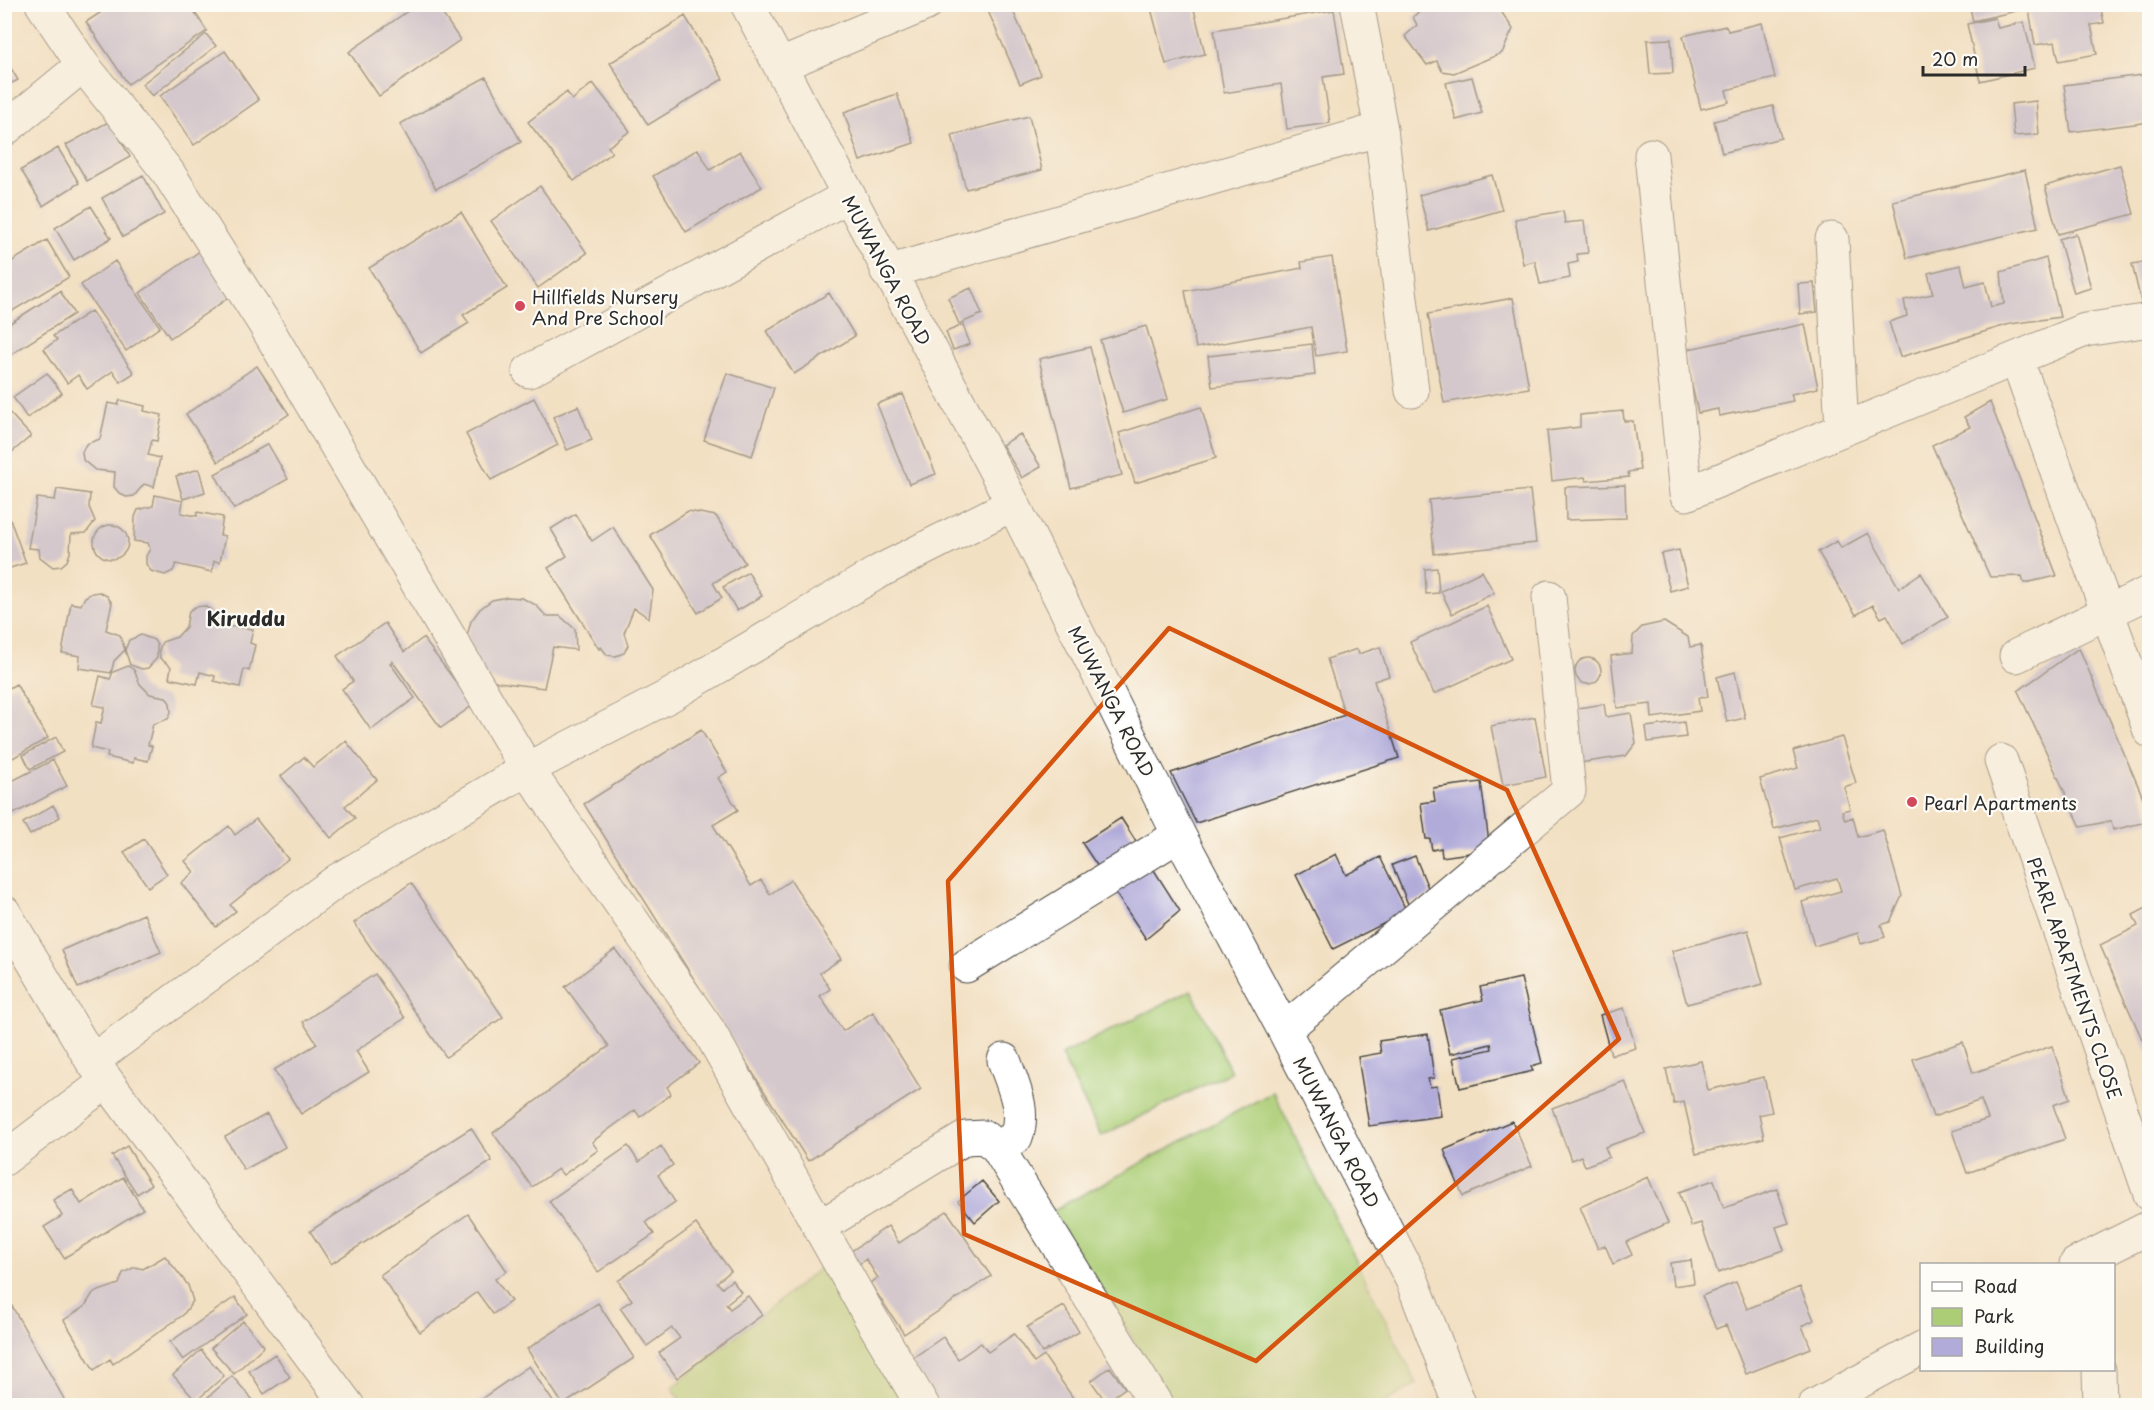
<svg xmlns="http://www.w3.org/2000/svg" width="2154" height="1410" font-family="'Playpen Sans',sans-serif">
	<rect width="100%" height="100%" fill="#fdfcf7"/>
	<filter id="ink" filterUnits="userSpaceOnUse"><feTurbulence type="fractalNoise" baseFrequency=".0167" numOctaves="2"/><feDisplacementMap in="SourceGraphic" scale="12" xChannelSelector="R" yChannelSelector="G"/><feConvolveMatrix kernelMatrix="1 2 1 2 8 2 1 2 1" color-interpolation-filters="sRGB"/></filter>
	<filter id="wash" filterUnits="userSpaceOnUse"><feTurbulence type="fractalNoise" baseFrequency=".008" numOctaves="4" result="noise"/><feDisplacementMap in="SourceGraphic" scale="24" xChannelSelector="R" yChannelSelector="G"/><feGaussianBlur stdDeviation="1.35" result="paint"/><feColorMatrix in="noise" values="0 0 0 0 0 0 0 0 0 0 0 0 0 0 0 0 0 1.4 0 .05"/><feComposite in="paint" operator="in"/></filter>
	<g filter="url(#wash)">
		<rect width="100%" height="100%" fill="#f2e0c3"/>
		<path fill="#accd75" stroke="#6c7c50" stroke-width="1.5" d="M1191 990 1231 1072 1101 1136 1061 1055Z
			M1273 1092 1417 1384 1381 1405H1175L1052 1211Z
			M836 1255 915 1405H683L672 1388Z"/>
		<g id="blocks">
			<path fill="#b1abd9" d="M418 4H436L460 40 379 96 349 52Z
				M985 4H1010L1041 75 1020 84Z
				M1427 4H1496L1513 29 1502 53 1454 73 1442 71 1437 61 1427 65 1405 36 1417 25 1413 17Z
				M1969 4H2024L2025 9 1973 21Z
				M2028 4H2100L2104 23 2091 25 2097 54 2059 61 2055 42 2035 45Z
				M112 5H190L207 31 128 84 86 22Z
				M1150 5H1193L1205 54 1166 64Z
				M1334 10 1344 74 1323 77 1330 123 1287 129 1281 84 1224 93 1214 30Z
				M685 16 723 79 648 125 610 63Z
				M1995 18 1998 28 2024 22 2035 68 1980 81 1967 24Z
				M1762 23 1775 78 1726 90 1729 102 1701 109 1683 36 1726 26 1728 31Z
				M206 34 216 46 152 96 142 84Z
				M1671 39 1673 73 1650 74 1647 40Z
				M225 51 259 100 194 145 160 96Z
				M4 57 18 80 4 87Z
				M2150 74V122L2071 132 2064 85Z
				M486 77 521 142 436 189 400 124Z
				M1472 77 1482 113 1456 120 1446 83Z
				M593 83 630 131 608 147 612 152 574 181 528 122 567 92 572 100Z
				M897 94 914 143 860 161 844 112Z
				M2036 101 2039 134 2014 136 2011 104Z
				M1773 106 1781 138 1722 153 1714 121Z
				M1029 116 1042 170 966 189 952 135Z
				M110 121 130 157 87 181 66 145Z
				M58 148 79 183 43 206 21 170Z
				M698 149 710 170 740 151 762 187 686 232 653 176Z
				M2120 165 2134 214 2058 234 2045 186Z
				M2025 170 2038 228 1907 258 1893 201Z
				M143 175 164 214 123 237 102 198Z
				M1492 175 1502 210 1429 231 1419 195Z
				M540 186 587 253 538 288 491 221Z
				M91 206 111 238 74 260 55 228Z
				M1563 211 1565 223 1584 221 1588 253 1577 254 1578 262 1568 264 1570 278 1540 284 1535 261 1523 264 1515 219Z
				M461 212 507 288 463 315 469 323 421 353 369 268Z
				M2076 234 2091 288 2074 293 2059 239Z
				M47 240 69 277 4 316V266Z
				M200 251 231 296 170 338 140 293Z
				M1332 257 1347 351 1316 356 1311 327 1196 348 1185 291 1302 268 1301 262Z
				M2046 258 2060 317 2010 324 1900 357 1889 322 1907 316 1904 300 1933 294 1928 273 1961 265 1966 287 1985 282 1991 307 2004 304 2001 272Z
				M115 261 160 327 126 351 81 285Z
				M2150 261V308L2143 310 2132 264Z
				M1814 283 1817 312 1800 314 1798 284Z
				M971 288 982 314 959 324 948 298Z
				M60 291 74 314 4 359V327Z
				M829 293 855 336 794 374 767 331Z
				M1513 298 1529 388 1444 403 1428 314Z
				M91 311 134 373 120 382 113 371 87 389 78 375 67 383 44 349 57 340 53 336Z
				M1805 324 1818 388 1791 394 1793 401 1719 416 1718 409 1698 413 1684 350Z
				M963 325 970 344 953 350 946 332Z
				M1146 326 1168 399 1123 413 1100 340Z
				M1312 344 1315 375 1212 387 1208 356Z
				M1090 347 1122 475 1071 488 1039 359Z
				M257 366 289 414 218 462 186 414Z
				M47 373 62 393 27 418 13 397Z
				M727 373 774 388 752 456 704 440Z
				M903 394 936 474 909 484 877 404Z
				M534 398 558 445 491 480 466 434Z
				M120 400 145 406 144 411 162 415 157 441 152 440 148 455 160 458 154 487 144 484 134 496 126 497 119 493 114 487 115 472 95 470 83 460 82 452 86 444 100 439 108 403 118 405Z
				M1990 402 2057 576 2024 583 2022 576 1990 577 1932 445 1970 427 1964 417Z
				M578 406 592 440 567 450 553 417Z
				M4 407 31 436 4 459Z
				M1201 407 1216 458 1135 483 1119 433Z
				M1623 411 1624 421H1633L1640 470 1628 472 1629 477 1586 481 1585 477 1552 481 1547 431 1580 427V415Z
				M1020 434 1041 467 1022 478 1002 445Z
				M268 444 288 479 234 509 215 474Z
				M199 469 205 492 183 499 176 476Z
				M1625 485 1626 518 1566 520 1565 487Z
				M57 489 90 494 89 507 95 521 86 533 71 534 70 553 67 561 61 566 53 567 40 557 39 549 28 548 37 498 55 500Z
				M1530 490 1536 543 1434 554 1429 500Z
				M155 495 183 501 181 513 197 516V512L223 517 220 535 225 536 220 562 214 561 212 572 176 564 173 571 165 575 151 571 146 564V556L150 549 148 543 134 541 135 517 138 510 153 506Z
				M4 503 26 563 4 570Z
				M688 511 716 516 745 563 713 583 722 598 698 613 650 535Z
				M575 514 592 541 613 527 653 590 649 618 634 608 624 633 628 645 624 653 616 656 607 655 601 647 599 649 548 568 567 556 551 529Z
				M94 542a17 17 0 1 1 34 0a17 17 0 1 1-34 0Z
				M1868 533 1899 588 1921 573 1948 617 1903 644 1887 615 1881 618 1873 605 1856 615 1818 552 1837 541 1841 548Z
				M1679 550 1688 586 1670 591 1661 554Z
				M1437 568 1439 593 1426 594 1425 569Z
				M1482 571 1494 593 1452 614 1441 591Z
				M748 572 762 596 737 611 723 587Z
				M100 592 107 596 112 603 106 630 120 635 125 650 129 640 141 635 154 640 157 645V658L148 668 142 669 130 665 125 650 114 661 111 673 79 668 80 656 62 653 71 603 81 605 85 597 92 593Z
				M507 597 522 598 536 605 546 616H560L575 629 576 650 553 647 544 688 498 682 484 676 467 636 471 621 480 609 492 600Z
				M204 606 211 610 216 625 253 629 250 643 255 645 249 671 244 669 240 687 214 681 215 676 200 672 197 684 169 678 171 667 160 658 159 650 162 642 177 637 186 627 189 611 195 607Z
				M1487 606 1511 659 1434 694 1410 642Z
				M1664 622 1688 637 1690 647 1701 645 1708 697 1698 698 1700 711 1652 718 1651 704 1617 708 1611 656 1632 653 1633 636 1642 627Z
				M385 623 404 652 423 638 473 705 441 728 392 661 390 663 415 698 371 730 342 689 353 681 337 656Z
				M1380 647 1389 676 1374 681 1399 758 1196 823 1171 773 1345 715 1327 659 1357 649 1359 654Z
				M2079 648 2150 814V821L2113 830 2111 821 2081 827 2018 691Z
				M1575 671a13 13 0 1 1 26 0a13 13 0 1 1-26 0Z
				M128 666 134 670 140 684 150 694 166 697 170 703 171 712 168 719 153 724 148 745 152 746 148 761 134 758 133 763 107 757 108 752 91 748 96 722 101 723 105 707 93 705 100 676 110 679 113 672Z
				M1735 672 1745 718 1727 722 1717 677Z
				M16 684 48 738 4 763V691Z
				M1604 704 1606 717 1631 713 1636 743 1626 756 1580 763 1571 709Z
				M1535 717 1546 777 1503 785 1491 726Z
				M1684 722 1686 737 1648 742 1646 727Z
				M701 730 727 772 718 778 738 810 713 825 751 886 761 880 770 894 791 880 841 959 820 973 830 989 820 996 843 1031 873 1012 921 1089 808 1161 584 804Z
				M56 737 63 752 30 769 23 755Z
				M1842 737 1856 783 1844 787 1850 809 1842 811 1845 820 1853 817 1858 837 1883 830 1902 896 1890 922 1881 925 1885 937 1861 944 1858 933 1814 946 1802 902 1841 891 1837 878 1795 890 1780 838 1820 827 1817 817 1774 829 1760 779 1798 768 1793 751Z
				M346 741 377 780 345 806 355 818 331 838 281 776 304 757 313 767Z
				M53 760 67 786 4 819V785Z
				M1481 782 1490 850 1442 857 1441 848 1432 850 1430 839H1426L1421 803 1435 801 1433 788Z
				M53 805 60 817 30 835 23 823Z
				M1121 818 1180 911 1146 939 1082 843Z
				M256 819 288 859 230 905 236 911 216 927 181 883 194 872 185 861 229 826 235 835Z
				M144 839 167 874 148 887 124 852Z
				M1336 854 1346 875 1380 857 1407 912 1333 949 1296 875Z
				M1415 856 1431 895 1408 904 1392 865Z
				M411 883 503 1017 446 1057 354 923Z
				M2150 906V1057L2100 945 2138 926 2133 915Z
				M144 914 161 952 78 988 62 950Z
				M1748 930 1763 984 1687 1004 1672 951Z
				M615 949 699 1063 667 1087 671 1094 640 1117 635 1110 592 1142 598 1150 563 1175 558 1169 532 1187 493 1133 609 1046 565 987Z
				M375 974 405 1018 356 1051 369 1072 301 1114 274 1070 317 1044 303 1022Z
				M1521 978 1542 1063 1531 1066 1533 1071 1460 1088 1453 1058 1492 1049 1491 1044 1450 1054 1440 1010 1483 1000 1480 987Z
				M1624 1008 1636 1048 1611 1055 1600 1015Z
				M1428 1034 1434 1078 1428 1079 1430 1087 1437 1086 1441 1116 1369 1126 1358 1057 1381 1053 1379 1041Z
				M1963 1042 1973 1073 2052 1046 2070 1099 2053 1105 2065 1139 1967 1173 1952 1131 1988 1119 1981 1100 1933 1117 1913 1059Z
				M1701 1061 1708 1090 1764 1077 1772 1112 1759 1115 1764 1138 1696 1154 1684 1102 1674 1104 1666 1069Z
				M1625 1081 1645 1133 1605 1147 1609 1157 1585 1166 1581 1156 1571 1160 1552 1108Z
				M267 1114 285 1147 244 1170 225 1137Z
				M1512 1121 1532 1166 1463 1196 1444 1150Z
				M471 1128 492 1161 331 1264 310 1231Z
				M127 1146 151 1185 137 1194 112 1156Z
				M628 1146 639 1162 661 1146 673 1165 658 1175 675 1202 646 1222 654 1234 598 1272 549 1201Z
				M123 1177 143 1209 64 1258 44 1227 62 1216 53 1200 72 1189 81 1204Z
				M1648 1177 1668 1223 1626 1242 1632 1255 1613 1264 1605 1245 1598 1249 1580 1207Z
				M1714 1180 1724 1208 1777 1189 1789 1223 1776 1227 1784 1250 1718 1273 1701 1223 1691 1226 1679 1192Z
				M982 1181 999 1201 975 1222 958 1201Z
				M947 1211 991 1276 904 1334 870 1283 878 1278 866 1259 855 1267 847 1254 888 1226 899 1243Z
				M468 1214 507 1271 495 1279 511 1301 493 1314 477 1292 420 1332 380 1275Z
				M696 1224 731 1271 717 1282 722 1288 732 1280 741 1292 726 1304 730 1309 748 1296 762 1315 677 1378 659 1353 680 1338 672 1328 647 1346 620 1308 632 1300 618 1281Z
				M165 1256 188 1285 193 1301 183 1315 113 1364 110 1359 94 1370 64 1320 85 1306 93 1293 119 1284 123 1273 135 1267 143 1269Z
				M1691 1260 1694 1283 1673 1286 1670 1263Z
				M1736 1282 1747 1309 1800 1287 1814 1320 1802 1326 1811 1348 1746 1374 1726 1325 1716 1329 1702 1296Z
				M4 1292 68 1406H4Z
				M235 1297 247 1314 183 1360 170 1342Z
				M598 1303 634 1358 563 1405 527 1349Z
				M1064 1306 1079 1332 1042 1353 1027 1327Z
				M243 1321 264 1346 234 1374 211 1348Z
				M1014 1334 1034 1363 1044 1356 1076 1402 1071 1406H941L910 1360 943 1337 958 1359 981 1343 988 1352Z
				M201 1350 224 1376 196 1401 173 1375Z
				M275 1354 290 1377 264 1394 249 1371Z
				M529 1366 556 1406H471Z
				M1110 1367 1125 1388 1106 1402 1091 1381Z
				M232 1376 253 1400 247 1406H216L208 1397Z"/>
		</g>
	</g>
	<g filter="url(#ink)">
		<use href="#blocks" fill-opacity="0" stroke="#494642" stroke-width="1.5"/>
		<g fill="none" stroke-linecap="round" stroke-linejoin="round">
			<g stroke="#494642" stroke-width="35">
				<path id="minor" d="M42 4 83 65 167 171 264 323 527 769 669 696 880 571 1013 504
					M747 4 1013 504 1179 835 1284 1030 1412 1280 1460 1406
					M781 65 926 4
					M1381 129 1412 391
					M4 130 83 65
					M1651 155 1686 494 2085 330 2150 320
					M1832 239 1842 429
					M887 272 1381 129 1357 4
					M529 371 848 196
					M2023 377 2150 731
					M2016 656 2150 592
					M2001 761 2150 1194
					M4 912 92 1061 348 1406
					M966 966 1179 835
					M1284 1030 1569 791 1549 597
					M92 1061 338 880 527 769 709 1031 869 1315 923 1406
					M997 1147 1016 1137C1026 1110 1013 1086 1004 1060
					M4 1159 107 1081
					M821 1226 965 1138 984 1137 997 1147 1157 1406
					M2076 1264 2150 1227
					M2099 1370 2100 1406
					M1814 1406 1922 1348"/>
			</g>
			<use href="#minor" stroke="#fff" stroke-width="33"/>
		</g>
	</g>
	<path d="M0 0H2154V1410H0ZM1169 628 1507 790 1619 1039 1256 1361 964 1234 948 881Z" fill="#f2e0c3" fill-opacity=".55" fill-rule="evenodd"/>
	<path fill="none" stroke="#d5540f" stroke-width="4.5" stroke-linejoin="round" d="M1169 628 1507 790 1619 1039 1256 1361 964 1234 948 881Z"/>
	<g fill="#d1495b" stroke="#fdfcf7" stroke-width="2">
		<circle cx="520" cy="306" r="6"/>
		<circle cx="1912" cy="802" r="6"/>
	</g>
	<g text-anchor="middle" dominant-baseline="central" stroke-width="4.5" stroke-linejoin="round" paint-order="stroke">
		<g font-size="18" fill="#2b2b2b" stroke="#fdfcf7">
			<text transform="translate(887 270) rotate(62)">MUWANGA ROAD</text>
			<text transform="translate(1112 701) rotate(63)">MUWANGA ROAD</text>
			<text transform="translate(2075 978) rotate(71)">PEARL APARTMENTS CLOSE</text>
			<text transform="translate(1337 1132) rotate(63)">MUWANGA ROAD</text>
		</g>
		<g font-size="18" fill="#2b2b2b" stroke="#fdfcf7" text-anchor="start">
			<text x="532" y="296">Hillfields Nursery<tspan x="532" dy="21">And Pre School</tspan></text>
			<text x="1924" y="802">Pearl Apartments</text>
		</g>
		<g font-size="20" font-weight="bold" fill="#2b2b2b" stroke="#fdfcf7">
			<text x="246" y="618">Kiruddu</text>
		</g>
	</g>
	<rect width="2154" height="1410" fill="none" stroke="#fdfcf7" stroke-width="24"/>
	<rect x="1920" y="1263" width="195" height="108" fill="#fdfcf7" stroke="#a9a8a5" stroke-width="1.5"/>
	<rect x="1932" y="1282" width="30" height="9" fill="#ffffff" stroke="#a9a8a5" stroke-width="1.5"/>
	<text x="1974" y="1293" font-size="18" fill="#2b2b2b">Road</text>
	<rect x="1932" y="1308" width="30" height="18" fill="#accd75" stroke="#a9a8a5" stroke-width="1.5"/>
	<text x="1974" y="1323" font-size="18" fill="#2b2b2b">Park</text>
	<rect x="1932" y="1338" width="30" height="18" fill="#b1abd9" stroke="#a9a8a5" stroke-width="1.5"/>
	<text x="1974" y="1353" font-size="18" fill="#2b2b2b">Building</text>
	<path d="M1923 66v9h102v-9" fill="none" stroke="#2b2b2b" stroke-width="3"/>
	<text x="1932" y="66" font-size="18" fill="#2b2b2b" stroke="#fdfcf7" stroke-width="4.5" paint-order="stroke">20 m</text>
</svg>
